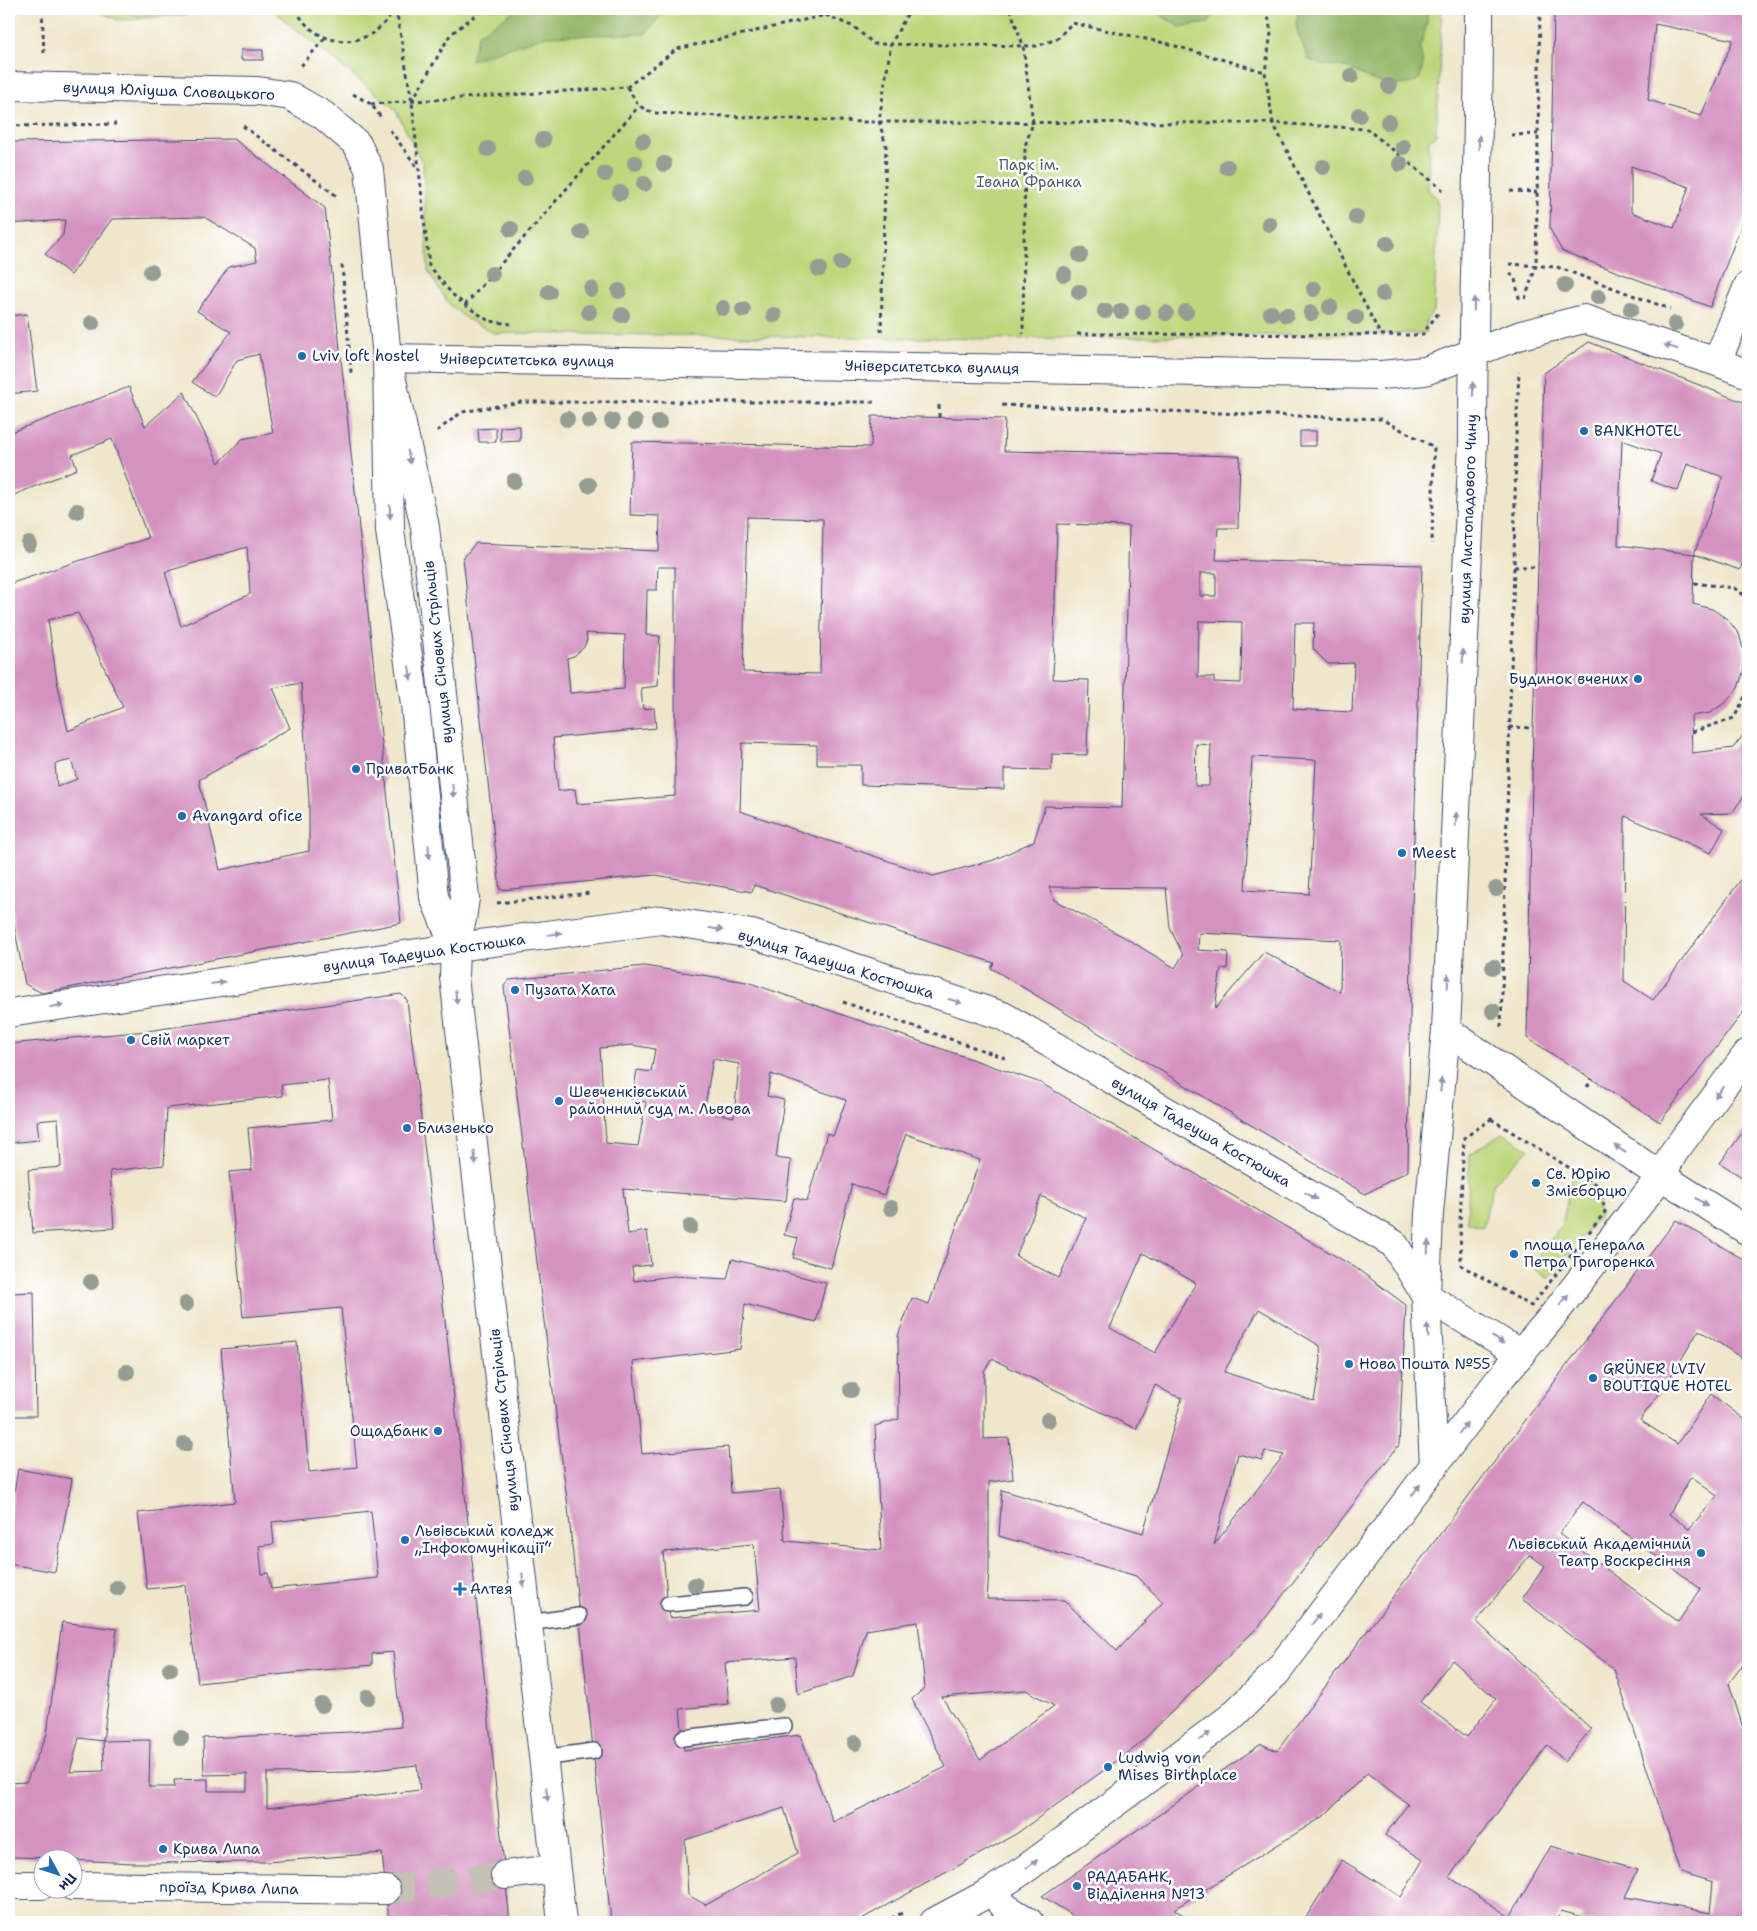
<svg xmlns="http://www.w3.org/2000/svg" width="1757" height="1931" font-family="'Shantell Sans',sans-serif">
	<rect width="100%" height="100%" fill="#fff"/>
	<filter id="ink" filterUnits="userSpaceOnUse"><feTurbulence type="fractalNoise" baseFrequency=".02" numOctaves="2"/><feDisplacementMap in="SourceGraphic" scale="10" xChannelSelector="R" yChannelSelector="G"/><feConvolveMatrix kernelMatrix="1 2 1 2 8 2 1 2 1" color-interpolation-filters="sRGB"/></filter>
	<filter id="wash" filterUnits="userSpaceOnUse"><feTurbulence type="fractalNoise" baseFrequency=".0096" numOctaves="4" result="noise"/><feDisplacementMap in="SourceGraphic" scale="20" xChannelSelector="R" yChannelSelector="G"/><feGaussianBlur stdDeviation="1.12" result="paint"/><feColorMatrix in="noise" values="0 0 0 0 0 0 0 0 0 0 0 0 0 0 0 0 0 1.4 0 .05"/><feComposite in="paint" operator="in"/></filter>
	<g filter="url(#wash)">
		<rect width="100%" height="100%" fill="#efe6cb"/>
		<path fill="#bed77b" stroke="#6c836c" d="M93 9H235L132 20 116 19Z
			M271 9H1442L1437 120 1436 135 1429 140 1428 190 1436 197 1438 206 1434 311 1426 320V333L1002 339 494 333 465 318 448 303 428 271 423 164 395 109Z
			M1502 1133 1529 1149 1494 1182 1483 1227 1467 1222 1470 1154Z
			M1572 1176 1596 1189 1600 1215 1549 1278 1531 1266 1562 1225Z"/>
		<path fill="#96b86b" stroke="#587464" d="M120 9H178L138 17Z
			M518 9H667L645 34 546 36 471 60 478 34Z
			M1151 9H1217L1208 23 1180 27Z
			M1300 9H1427V23L1420 48 1423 65 1420 78 1412 83 1400 85 1377 82 1342 66 1322 65 1309 60 1297 31 1296 21Z"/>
		<g id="blocks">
			<path fill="#d492c0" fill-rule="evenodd" d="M1554 9 1748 10V208L1710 307 1562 251 1550 229ZM1655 24 1733 40 1701 116 1648 100ZM1631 166 1689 187 1674 228 1631 212Z
				M241 50H263V60H241Z
				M234 139 325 208 401 923 42 993 25 984 9 898V584L148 538 112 439 72 455 77 469 9 497V433L129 387 145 426 184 392 219 463 242 439 273 433 259 354 237 360 215 397 192 382 231 332 197 311 229 267 257 261 255 248 204 217 112 219 71 275 45 254 63 235 65 220 9 224V142ZM247 547 250 594 181 626 165 572ZM78 613 123 707 68 731 57 681 48 620ZM301 683 309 799V851L220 870 199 780 290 728 273 688ZM71 760 77 779 57 787 55 764Z
				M27 314 37 391 9 394V316Z
				M1589 342 1748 404V548L1740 570 1694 554 1723 477 1687 464 1678 491 1651 481 1661 454 1622 440 1618 545 1694 554 1693 604 1712 609 1727 619 1739 634 1744 652V670L1738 688 1726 702 1710 713 1691 716 1692 753 1733 748 1748 729V790L1732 813 1701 814 1724 829 1711 853 1625 816 1624 981 1653 1000 1748 870V1006L1660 1122 1527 1038 1533 728 1544 373Z
				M872 416 1005 419 1004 451 1240 456 1238 528H1218L1216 560 1422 565 1411 943 1408 1171 1365 1194 991 968 994 963 754 885 752 892 656 875 500 890 463 558 476 543 659 551 660 516 630 515 632 442 871 447ZM747 517 823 519 820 674 743 672ZM1057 524 1129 526 1122 808 1045 806 1034 841 994 860 933 876 740 811 742 743 817 745V765H861V785L1004 789V769L1051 770 1052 754 1087 755 1089 680 1053 679ZM658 567H675V796L577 804 575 789 558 791 553 738 656 728 654 708 643 709 641 688 658 686 660 636 646 635 647 590H657ZM1200 573H1216V596H1200ZM1199 621 1242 622 1241 683 1214 682V677H1198ZM1295 623H1314L1313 649 1328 664 1354 663 1352 712 1293 709ZM586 633 625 635 624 689 570 693 567 658 574 656 584 647 587 640ZM1196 744 1211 745 1209 786H1195ZM1252 757 1316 760 1309 894 1245 890ZM1049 887 1166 888 1170 928 1183 955 1175 968 1124 937 1054 900ZM1199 933 1341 940 1340 992 1264 952 1215 1009 1221 968 1227 969 1228 952 1198 950Z
				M520 426V441L501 442 500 427Z
				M496 428V442H479L478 429Z
				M1300 431H1316V446H1300Z
				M644 966 747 982 1041 1083 1356 1268 1406 1305 1399 1445 1260 1625 1136 1747 1016 1834 856 1922H611L568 1507 544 1321 504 986 509 980ZM632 1045 655 1049 651 1072 637 1070 632 1100 646 1102 638 1146 606 1143 600 1048ZM713 1059 739 1064 734 1117 704 1111ZM771 1074 846 1100 833 1136 827 1133 807 1201 794 1198 784 1235 798 1238 793 1258 831 1268 852 1184 884 1195 906 1134 980 1160 929 1304 912 1298 898 1336 899 1419 875 1426 881 1550 785 1541 780 1489 731 1493 728 1447 642 1454 633 1362 740 1349 745 1304 816 1322 826 1283 732 1259 727 1279 673 1276 634 1281 632 1267 651 1265 647 1231 628 1234 623 1189 786 1201 791 1160 776 1158 784 1100 767 1096ZM1041 1196 1086 1218 1059 1278 1016 1256ZM1143 1253 1196 1283 1155 1353 1110 1328ZM1259 1309 1320 1346 1321 1361 1314 1401 1224 1372ZM992 1359 1136 1429 1155 1385 1173 1395 1182 1398 1143 1533 1002 1490 999 1536 1136 1576 1163 1602 1117 1651 1064 1600 987 1599 989 1570V1482L1013 1479 1009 1438 984 1439V1371ZM1265 1451 1284 1455 1214 1545 1238 1454 1262 1460ZM754 1544 760 1610 669 1618 663 1552ZM918 1622 925 1688 912 1699 946 1767 833 1822 800 1735 684 1750 680 1709 729 1704 725 1663 795 1657 798 1694 853 1676 866 1630ZM1026 1690 1054 1706 980 1760 942 1697ZM784 1808 798 1853 706 1905 688 1895 685 1840Z
				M401 994 407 1000 461 1456 510 1922H389L382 1853 267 1862 133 1863 72 1860V1858L9 1857V1783L26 1782 47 1734 62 1622 117 1629 103 1741 79 1738 70 1772 104 1771 103 1741 150 1740 149 1787H175L174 1780 208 1779V1791H247V1774L204 1775 203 1738 351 1732 401 1727 393 1652 372 1654V1665L198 1683 185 1585 147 1589 138 1513 235 1502 221 1349 297 1342 309 1472 357 1467 341 1308 243 1317 229 1172 252 1170 248 1128 332 1120 328 1080 281 1085 283 1096 167 1108 164 1165 110 1171 114 1228 33 1233 28 1170 61 1167 58 1119 37 1121 39 1140 9 1143V1044L147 1031ZM371 1511 378 1578 271 1589 268 1573 262 1574 259 1546 274 1544 272 1522ZM417 1765 420 1790 267 1808V1773L355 1772Z
				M1748 1125V1181L1720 1163Z
				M1676 1220 1748 1262V1362L1699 1330 1668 1381 1640 1420 1677 1444 1711 1394 1748 1422V1658L1729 1683 1748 1744V1781L1742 1783 1748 1805V1922H1580L1583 1917 1561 1911 1555 1922H1303L1342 1860 1401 1897 1423 1860 1385 1835 1408 1804 1367 1773 1324 1816 1174 1909 1194 1922H1083L1042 1896 1261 1744 1277 1751ZM1691 1477 1717 1496 1689 1529 1669 1514ZM1583 1502 1701 1589 1678 1622 1559 1534ZM1530 1555 1545 1566 1522 1599 1614 1669 1681 1872 1713 1882 1710 1913 1625 1897 1638 1870 1551 1846 1510 1917 1449 1877 1548 1745 1565 1761 1591 1729 1476 1621ZM1452 1660 1496 1699 1467 1737 1420 1702Z
				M34 1292 36 1416H9V1293Z
				M18 1469 72 1479 55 1572 9 1564V1523Z"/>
		</g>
	</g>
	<g filter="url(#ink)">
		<use href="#blocks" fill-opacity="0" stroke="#3b4a6e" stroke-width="1"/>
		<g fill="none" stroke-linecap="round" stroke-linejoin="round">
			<path stroke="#c5c1b5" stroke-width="28" stroke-dasharray="28 14" stroke-linecap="butt" d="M386 1890 505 1875"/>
			<g stroke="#3b4a6e" stroke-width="18">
				<path id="lane" d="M668 1604 745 1597
					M527 1623 579 1616
					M683 1738 784 1726
					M542 1758 594 1751"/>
			</g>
			<g stroke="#3b4a6e" stroke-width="30">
				<path id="street" d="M1717 362 1748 286
					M455 948 434 897 415 704 390 531 387 358 1381 375 1425 371 1521 335 1584 319 1717 362 1748 374
					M9 1013 486 943 661 920 752 934 1003 1016 1394 1244 1426 1296 1521 1354
					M1446 1030 1661 1176 1674 1152 1748 1053
					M505 1875 555 1869
					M9 1885H42
					M72 1886 386 1890"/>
			</g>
			<g stroke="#3b4a6e" stroke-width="30">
				<path id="secondary" d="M9 86 258 91 290 96 323 115 357 144 369 169 387 358 425 527 465 898 462 919 455 948 454 977 562 1922
					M1434 1467 1426 1296 1429 1213 1446 1030 1473 442C1473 297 1479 153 1479 9
					M992 1891 1005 1907 1029 1922
					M934 1922 992 1891 1028 1867 1230 1718 1277 1672 1502 1376 1551 1318 1661 1176 1748 1231"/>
			</g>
			<path stroke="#3b4a6e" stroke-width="3" stroke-dasharray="4 4" stroke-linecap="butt" d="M42 9 44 53
				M296 9C315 51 374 52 393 9
				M396 9 412 102 429 266 452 294 465 305 489 321 511 324
				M1010 9 1023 45 1033 123 1025 146 1023 334
				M1267 9 1271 33 1265 72 1273 123 1367 129 1443 190
				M301 66 325 38
				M627 87 639 106 653 113 862 122 1273 123 1380 334
				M353 94 371 104 382 119
				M412 101 450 35 483 9
				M371 104 627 87 677 49 826 15 854 27 874 44 1037 46 1057 39 1072 23 1169 44 1265 72
				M9 126 116 124
				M243 126 338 197
				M390 130 417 167
				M1511 135 1538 134
				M1510 191 1537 192
				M1509 264 1557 267 1670 309
				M342 265 351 373
				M1510 273 1515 279 1520 302
				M1525 299 1536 266 1540 9
				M465 305 639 106
				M881 332 886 146 879 121 891 44 910 9
				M1077 334 1422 335 1439 312
				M1002 405 1381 419 1434 447 1432 544
				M939 417V402
				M437 431 462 412 521 402H874
				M1514 567H1538
				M1694 583 1734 588 1748 598
				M1509 727 1533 728
				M1692 732 1734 718 1748 691
				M497 903 590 893
				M843 1002 1005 1058
				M1501 1027 1514 567 1516 436 1519 371
				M1587 1087 1592 1079
				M1491 1119 1600 1187 1605 1212 1531 1306 1461 1265 1460 1220 1464 1138Z
				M884 1922 902 1913"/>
			<use href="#lane" stroke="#fff" stroke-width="15"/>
			<use href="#street" stroke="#fff" stroke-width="28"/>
			<use href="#secondary" stroke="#fff" stroke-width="28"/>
		</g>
		<g fill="#959d94">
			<circle cx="1351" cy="76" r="8"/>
			<circle cx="1389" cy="86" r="8"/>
			<circle cx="1359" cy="115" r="8"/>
			<circle cx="1388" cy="122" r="8"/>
			<circle cx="543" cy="140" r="8"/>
			<circle cx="643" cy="141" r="8"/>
			<circle cx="1403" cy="147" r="8"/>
			<circle cx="488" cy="149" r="8"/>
			<circle cx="635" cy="163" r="8"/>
			<circle cx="664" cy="164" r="8"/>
			<circle cx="1400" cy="164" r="8"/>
			<circle cx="1227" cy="167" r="8"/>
			<circle cx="1323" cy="167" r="8"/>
			<circle cx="605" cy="174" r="8"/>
			<circle cx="525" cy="178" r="8"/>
			<circle cx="644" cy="184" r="8"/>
			<circle cx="620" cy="193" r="8"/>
			<circle cx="1356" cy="217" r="8"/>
			<circle cx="1269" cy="224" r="8"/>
			<circle cx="511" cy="229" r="8"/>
			<circle cx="581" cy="232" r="8"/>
			<circle cx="1387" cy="244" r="8"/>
			<circle cx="1080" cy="255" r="8"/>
			<circle cx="841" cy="263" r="8"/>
			<circle cx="819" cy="269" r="8"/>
			<circle cx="151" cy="272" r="8"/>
			<circle cx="492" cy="274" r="8"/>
			<circle cx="1064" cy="274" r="8"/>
			<circle cx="1565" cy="285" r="8"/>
			<circle cx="591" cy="289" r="8"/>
			<circle cx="1314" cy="289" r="8"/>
			<circle cx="619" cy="291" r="8"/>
			<circle cx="549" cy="292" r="8"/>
			<circle cx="1079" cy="292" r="8"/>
			<circle cx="1383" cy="294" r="8"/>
			<circle cx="1598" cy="297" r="8"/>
			<circle cx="1330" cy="307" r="8"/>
			<circle cx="723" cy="308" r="8"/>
			<circle cx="1631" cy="309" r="8"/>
			<circle cx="743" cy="310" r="8"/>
			<circle cx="1105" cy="311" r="8"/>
			<circle cx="1121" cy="311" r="8"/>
			<circle cx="589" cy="312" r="8"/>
			<circle cx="1143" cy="312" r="8"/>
			<circle cx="1186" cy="312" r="8"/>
			<circle cx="1166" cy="313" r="8"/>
			<circle cx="1271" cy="313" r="8"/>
			<circle cx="1311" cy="313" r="8"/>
			<circle cx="622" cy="315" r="8"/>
			<circle cx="774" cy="315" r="8"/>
			<circle cx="1286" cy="315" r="8"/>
			<circle cx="1356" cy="317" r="8"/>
			<circle cx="92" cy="323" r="8"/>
			<circle cx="1675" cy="324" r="8"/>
			<circle cx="567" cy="419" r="8"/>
			<circle cx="589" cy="421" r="8"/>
			<circle cx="612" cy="421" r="8"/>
			<circle cx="635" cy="422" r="8"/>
			<circle cx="659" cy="422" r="8"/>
			<circle cx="514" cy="481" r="8"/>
			<circle cx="589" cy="485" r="8"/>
			<circle cx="77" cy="511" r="8"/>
			<circle cx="29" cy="544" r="8"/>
			<circle cx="1496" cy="889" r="8"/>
			<circle cx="1493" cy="967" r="8"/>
			<circle cx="1493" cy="1011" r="8"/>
			<circle cx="891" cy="1208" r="8"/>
			<circle cx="690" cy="1227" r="8"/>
			<circle cx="91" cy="1282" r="8"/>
			<circle cx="186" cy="1304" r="8"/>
			<circle cx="127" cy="1372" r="8"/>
			<circle cx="851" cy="1390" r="8"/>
			<circle cx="1048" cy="1420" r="8"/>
			<circle cx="185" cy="1444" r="8"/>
			<circle cx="695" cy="1585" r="8"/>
			<circle cx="117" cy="1588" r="8"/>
			<circle cx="170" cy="1669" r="8"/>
			<circle cx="368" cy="1697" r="8"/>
			<circle cx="322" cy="1705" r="8"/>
			<circle cx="776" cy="1705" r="8"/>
			<circle cx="181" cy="1738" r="8"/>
			<circle cx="855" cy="1743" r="8"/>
		</g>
		<defs><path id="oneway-solid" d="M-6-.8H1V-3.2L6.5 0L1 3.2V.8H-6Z" transform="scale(1.25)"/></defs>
		<g fill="#8d97ae">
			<use href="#oneway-solid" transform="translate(1479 142) rotate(-89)"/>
			<use href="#oneway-solid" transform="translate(1474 304) rotate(-89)"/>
			<use href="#oneway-solid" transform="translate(1671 347) rotate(-162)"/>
			<use href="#oneway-solid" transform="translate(1473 389) rotate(-90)"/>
			<use href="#oneway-solid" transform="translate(409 457) rotate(78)"/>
			<use href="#oneway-solid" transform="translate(390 512) rotate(89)"/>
			<use href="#oneway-solid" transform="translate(1463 656) rotate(-87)"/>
			<use href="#oneway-solid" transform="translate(410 673) rotate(82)"/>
			<use href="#oneway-solid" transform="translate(453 791) rotate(84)"/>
			<use href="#oneway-solid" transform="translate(1456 819) rotate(-87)"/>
			<use href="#oneway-solid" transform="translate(429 852) rotate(85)"/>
			<use href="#oneway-solid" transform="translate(716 929) rotate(9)"/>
			<use href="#oneway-solid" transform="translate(555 934) rotate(-7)"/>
			<use href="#oneway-solid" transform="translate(1448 981) rotate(-87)"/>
			<use href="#oneway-solid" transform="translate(218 983) rotate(-8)"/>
			<use href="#oneway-solid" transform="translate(456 997) rotate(84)"/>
			<use href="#oneway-solid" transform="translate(955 1001) rotate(18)"/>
			<use href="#oneway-solid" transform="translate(57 1006) rotate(-8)"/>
			<use href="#oneway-solid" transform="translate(1441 1085) rotate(-85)"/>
			<use href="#oneway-solid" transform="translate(1719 1092) rotate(127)"/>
			<use href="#oneway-solid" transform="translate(1620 1149) rotate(-146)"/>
			<use href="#oneway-solid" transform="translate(475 1158) rotate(84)"/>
			<use href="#oneway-solid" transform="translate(1311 1196) rotate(30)"/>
			<use href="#oneway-solid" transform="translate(1702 1202) rotate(33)"/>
			<use href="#oneway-solid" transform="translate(1428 1247) rotate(-88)"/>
			<use href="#oneway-solid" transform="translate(1564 1300) rotate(-52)"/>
			<use href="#oneway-solid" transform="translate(1428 1331) rotate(-93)"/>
			<use href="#oneway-solid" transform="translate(1498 1340) rotate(31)"/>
			<use href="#oneway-solid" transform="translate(1463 1428) rotate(-53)"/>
			<use href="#oneway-solid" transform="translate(1416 1490) rotate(-52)"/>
			<use href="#oneway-solid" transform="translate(523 1580) rotate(84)"/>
			<use href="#oneway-solid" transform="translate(1316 1619) rotate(-53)"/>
			<use href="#oneway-solid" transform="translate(1205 1736) rotate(-36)"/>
			<use href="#oneway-solid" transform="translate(547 1794) rotate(84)"/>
			<use href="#oneway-solid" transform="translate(1032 1864) rotate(-36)"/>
		</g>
	</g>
	<g fill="#1f6fb2" stroke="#fff" stroke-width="2">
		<circle cx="302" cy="356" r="5"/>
		<circle cx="1584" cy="431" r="5"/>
		<circle cx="1638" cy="679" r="5"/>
		<circle cx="356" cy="769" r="5"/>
		<circle cx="182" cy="816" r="5"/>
		<circle cx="1402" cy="853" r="5"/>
		<circle cx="515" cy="990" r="5"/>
		<circle cx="131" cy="1040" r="5"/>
		<circle cx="559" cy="1101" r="5"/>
		<circle cx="407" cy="1128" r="5"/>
		<circle cx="1536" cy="1183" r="5"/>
		<circle cx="1514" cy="1254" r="5"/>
		<circle cx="1349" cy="1364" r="5"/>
		<circle cx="1593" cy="1378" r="5"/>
		<circle cx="438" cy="1431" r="5"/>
		<circle cx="405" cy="1540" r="5"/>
		<circle cx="1701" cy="1553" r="5"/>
		<path d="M457.5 1581.5h5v5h5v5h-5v5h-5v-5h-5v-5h5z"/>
		<circle cx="1108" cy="1767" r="5"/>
		<circle cx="163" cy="1849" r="5"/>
		<circle cx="1077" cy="1886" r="5"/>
	</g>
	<g text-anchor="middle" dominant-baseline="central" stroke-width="5" stroke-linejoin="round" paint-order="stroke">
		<g font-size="15" fill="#1b2f5e" stroke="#fff">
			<text transform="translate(169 91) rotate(2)">вулиця Юліуша Словацького</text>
			<text transform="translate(527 360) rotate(1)">Університетська вулиця</text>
			<text transform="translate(932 367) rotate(1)">Університетська вулиця</text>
			<text transform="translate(1468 519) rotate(-88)">вулиця Листопадового Чину</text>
			<text transform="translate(438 652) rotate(-96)">вулиця Січових Стрільців</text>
			<text transform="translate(424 953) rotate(-8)">вулиця Тадеуша Костюшка</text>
			<text transform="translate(836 964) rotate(17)">вулиця Тадеуша Костюшка</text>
			<text transform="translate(1201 1132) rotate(30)">вулиця Тадеуша Костюшка</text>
			<text transform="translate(504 1420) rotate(-96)">вулиця Січових Стрільців</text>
			<text transform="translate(229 1888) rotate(1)">проїзд Крива Липа</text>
		</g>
		<g font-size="15" fill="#4c6167" stroke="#fff">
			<text x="1029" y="165">Парк ім.<tspan x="1029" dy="17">Івана Франка</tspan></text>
		</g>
		<g font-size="15" fill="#1b2f5e" stroke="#fff" text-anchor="start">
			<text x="312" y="356">Lviv loft hostel</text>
			<text x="1594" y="431">BANKHOTEL</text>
			<text x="1628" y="679" text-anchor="end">Будинок вчених</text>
			<text x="366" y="769">ПриватБанк</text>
			<text x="192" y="816">Avangard ofice</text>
			<text x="1412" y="853">Meest</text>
			<text x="525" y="990">Пузата Хата</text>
			<text x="141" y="1040">Свій маркет</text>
			<text x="569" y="1092">Шевченківський<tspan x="569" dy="17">районний суд м. Львова</tspan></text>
			<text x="417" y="1128">Близенько</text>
			<text x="1546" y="1174">Св. Юрію<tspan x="1546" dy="17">Змієборцю</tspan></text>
			<text x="1524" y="1245">площа Генерала<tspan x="1524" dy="17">Петра Григоренка</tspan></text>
			<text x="1359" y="1364">Нова Пошта №55</text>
			<text x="1603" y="1369">GRÜNER LVIV<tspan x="1603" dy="17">BOUTIQUE HOTEL</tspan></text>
			<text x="428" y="1431" text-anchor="end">Ощадбанк</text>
			<text x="415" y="1531">Львівський коледж<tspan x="415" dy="17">„Інфокомунікації“</tspan></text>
			<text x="1691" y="1544" text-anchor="end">Львівський Академічний<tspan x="1691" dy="17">Театр Воскресіння</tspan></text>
			<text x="470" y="1589">Алтея</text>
			<text x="1118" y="1758">Ludwig von<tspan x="1118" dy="17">Mises Birthplace</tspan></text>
			<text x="173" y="1849">Крива Липа</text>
			<text x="1087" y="1877">РАДАБАНК,<tspan x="1087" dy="17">Відділення №13</tspan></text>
		</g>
	</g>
	<rect width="1757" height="1931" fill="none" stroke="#fff" stroke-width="30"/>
	<g transform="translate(58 1874) rotate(130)"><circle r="24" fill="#ffffff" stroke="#a4acbf"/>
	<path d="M0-4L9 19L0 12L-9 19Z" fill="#1f6fb2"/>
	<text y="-8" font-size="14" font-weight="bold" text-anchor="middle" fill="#1b2f5e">Пн</text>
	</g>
</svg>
